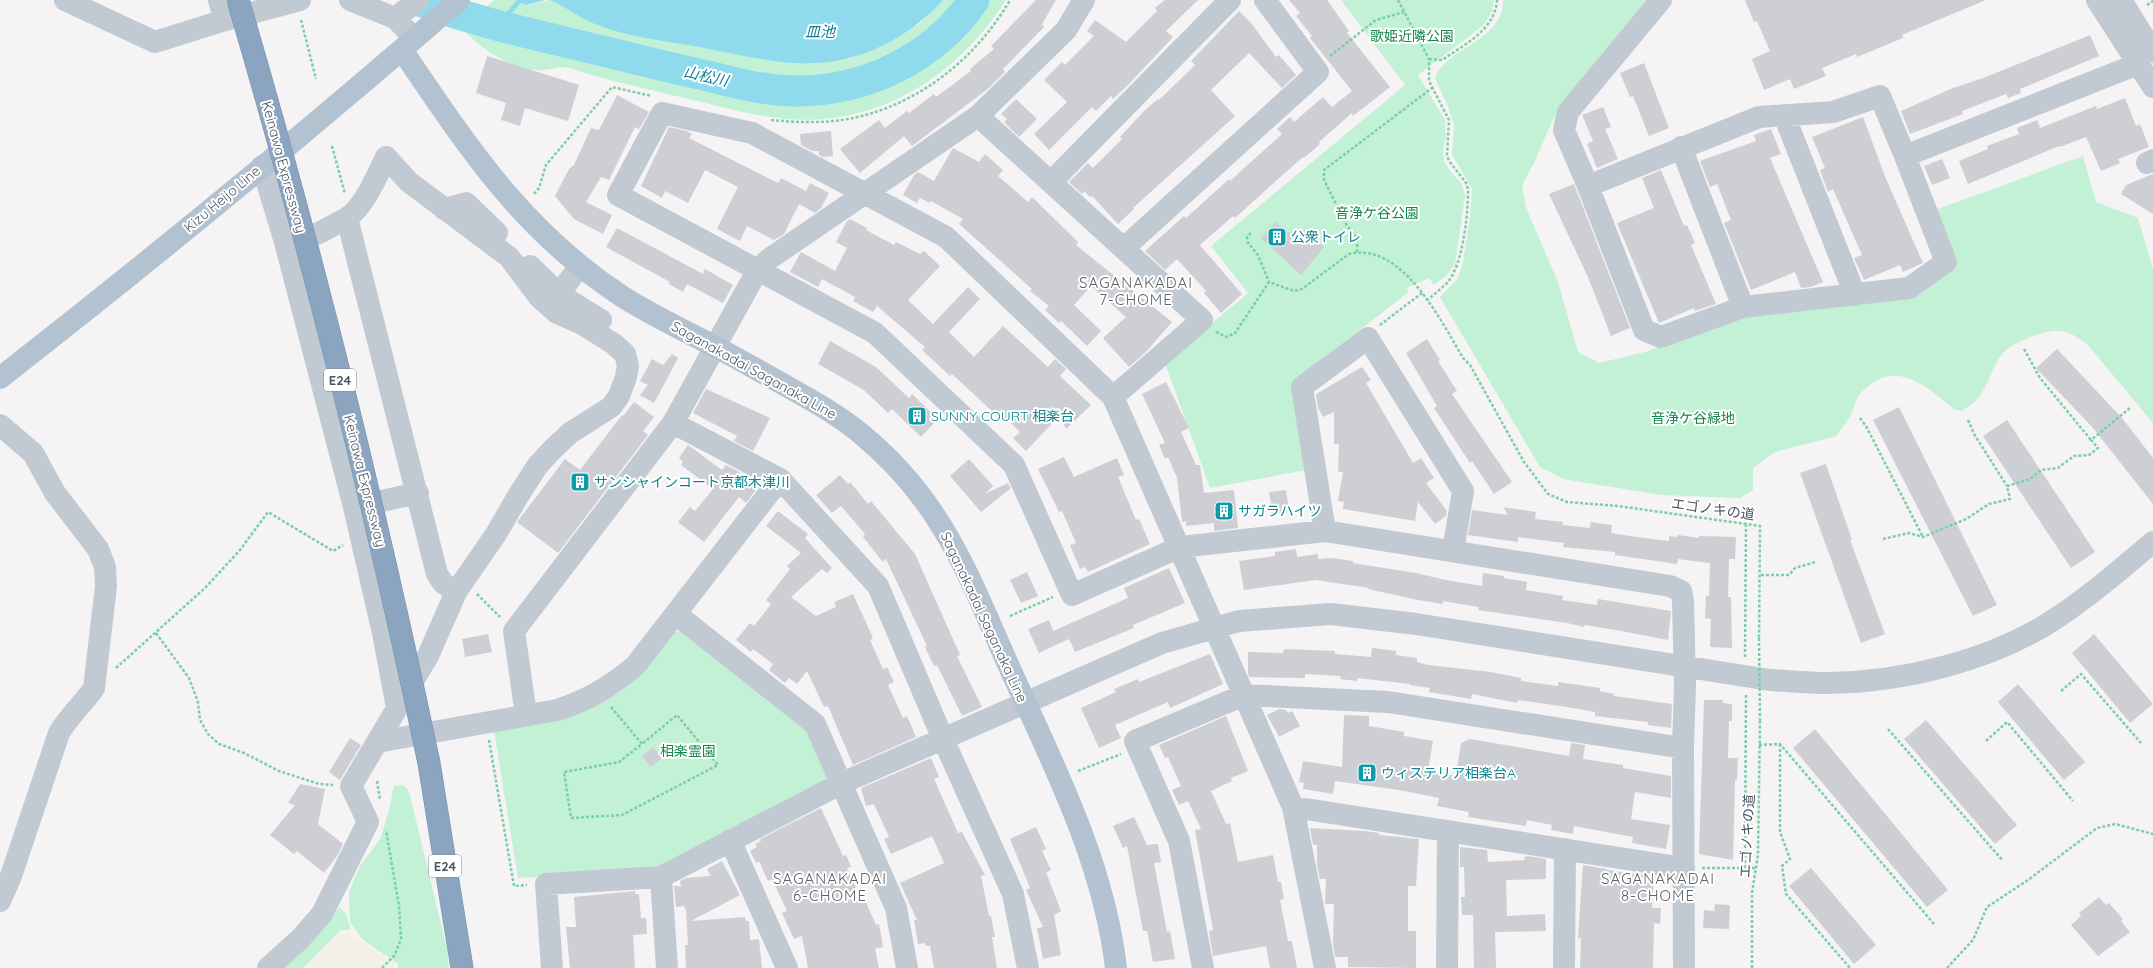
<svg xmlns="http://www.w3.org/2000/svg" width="2153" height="968" font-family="Quicksand,'Noto Sans JP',sans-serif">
	<rect width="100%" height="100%" fill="#f5f3f3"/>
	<path fill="#c3f1d5" d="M494 0H516L526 5 550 0 641 36 776 61 814 64 852 58 887 44 919 24 943 0H964C917 57 854 88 779 81 747 78 715 68 684 60 633 49 582 37 531 25V23L515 19 511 20 485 14 487 7Z
		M987 0H1006C957 76 879 127 785 119 754 116 723 107 693 100 656 91 620 83 584 73 578 71 570 67 563 67 556 67 549 70 542 70 512 70 483 51 464 30L466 27 503 37 526 47 527 44 754 95C847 110 932 79 987 0Z
		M1341 0H1494L1492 11 1484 25 1418 75 1445 120 1446 135 1443 151 1444 161 1450 171 1462 184 1465 196 1455 264 1447 275 1434 285 1429 278 1406 288 1409 292 1292 382 1306 470 1210 488 1165 363 1248 293 1211 246 1405 85Z
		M1503 0H1652L1552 121 1535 161 1522 185 1526 208 1558 282 1578 352 1599 363 1645 352 1742 316 1956 266 1935 210 2083 156 2096 202 2138 218 2153 269V423L2088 345C2064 326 2053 328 2026 339 2018 343 2011 345 2005 351 1986 371 1990 398 1961 411L1954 409C1925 385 1893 356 1860 394 1855 400 1854 410 1850 416 1846 423 1841 430 1836 436L1775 452 1753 468V490L1740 498 1661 495 1563 479 1540 467 1440 297 1458 278 1463 262 1470 218 1472 188 1452 155 1454 126 1449 109 1435 78C1448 46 1504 41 1503 0Z
		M682 631 810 729 829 773 825 782 660 869 518 878 494 731 557 720 672 632Z
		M403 785 409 791 447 949 449 968H398V964L363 940 350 922 349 892 360 866 380 839 389 810 394 786Z
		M339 907 346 914 350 927 349 930H341L303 968H281L331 920Z"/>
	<path fill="#f5f0e5" d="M349 933 393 963 395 968H307L340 934Z"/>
	<path fill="#90daee" d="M516 0H545L526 5Z
		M550 0H943C905 42 852 67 795 63 763 61 731 53 699 47 666 41 627 37 595 24 580 18 566 7 550 0Z"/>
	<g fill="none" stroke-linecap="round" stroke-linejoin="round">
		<path stroke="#90daee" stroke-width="5" d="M498 26 519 1"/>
		<path stroke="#90daee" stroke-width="31" d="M417 0C481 24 549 38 615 54 648 62 680 70 712 77 739 84 768 91 796 91 867 91 934 58 974 0"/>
	</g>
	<path fill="#cdcfd5" d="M1036 0H1056L1042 24 1044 27 1003 69 1005 72 989 88 916 143 912 146 904 136 860 173 840 149 879 120 885 128 907 111 909 113 934 94 936 97 971 71 970 69 994 49 991 46Z
		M1165 0H1198L1166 31 1173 37 1129 84 1113 99 1111 96 1096 111 1092 107 1049 150 1034 134 1067 102 1044 80 1062 62 1065 65 1094 36 1087 31 1095 20 1126 42 1157 11 1155 8Z
		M1289 0H1327L1349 31 1347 33 1390 87 1353 116 1352 113 1319 142 1320 144 1304 158 1303 157 1277 180 1235 218 1233 216 1200 245 1242 294 1221 313 1204 293 1206 291 1177 259 1165 270 1145 251 1184 216 1186 218 1229 179 1230 181 1282 134 1277 129 1290 117 1294 122 1323 97 1332 107 1352 91 1310 38 1312 36 1296 16 1300 13Z
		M1745 0H1986L1902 35 1903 38 1857 57 1856 54 1822 68 1826 76 1794 89 1790 79 1764 90 1752 59 1770 51 1757 21 1754 22Z
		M1239 11 1251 23 1276 57 1279 55 1296 75 1282 88 1249 53 1211 90 1235 116 1133 208 1134 209 1118 224 1092 196 1090 197 1084 191 1082 194 1069 182 1088 163 1093 168 1122 139 1120 137 1146 109 1158 99 1159 100 1195 65 1191 61Z
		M2090 35 2099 56 2020 89 2021 93 2008 98 2006 94 1962 111 1963 114 1910 134 1901 111 1953 88 1986 77Z
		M487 56 579 85 568 121 525 108 520 126 501 120 506 103 476 93Z
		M1644 63 1669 128 1649 136 1633 96 1630 97 1620 73Z
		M617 95 649 112 639 129 635 127 609 180 601 177 586 202 612 215 603 234 574 219 555 196 569 169 574 165 591 128 599 130Z
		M2125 98 2136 126 2140 124 2149 147 2118 159 2120 163 2101 171 2086 137 2060 147 2059 146 1968 184 1959 161 1988 149 1987 146 2019 134 2017 128 2037 120 2040 128 2096 106 2097 109Z
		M1016 99 1037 119 1019 137 1004 122 1007 119 1001 114Z
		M1603 107 1611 127 1605 129 1618 159 1597 168 1587 144 1593 141 1582 115Z
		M1863 117 1886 179 1923 263 1903 272 1900 265 1864 280 1854 258 1862 255 1833 189 1828 192 1820 170 1825 168 1812 137Z
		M669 127 687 131 692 134 689 138 778 183 781 178 806 191 810 183 829 193 821 208 815 213 799 204 784 234 774 240 747 226 740 241 717 229 738 187 705 170 688 203 665 191 662 198 641 186Z
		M1771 129 1781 154 1770 158 1823 282 1811 287 1801 288 1795 272 1751 290 1724 223 1731 220 1717 184 1710 187 1700 161 1756 141 1754 135Z
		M831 131 833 156 823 157 819 155V151H812L801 145 800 134Z
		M953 148 979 162 985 154 1003 170 998 176 1028 202 1032 197 1078 242 1076 245 1172 322 1146 352 1129 367 1103 338 1126 317 1091 286 1074 305 1101 331 1087 346 1061 321 1059 323 1045 310 1049 306 1030 291 1032 289 959 224 963 219 931 201 930 203 920 198 917 203 903 195 914 175 918 172 934 181Z
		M1942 159 1950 178 1932 185 1924 166Z
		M1661 170 1684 226 1687 225 1695 243 1691 245 1716 304 1695 311 1694 308 1659 323 1617 223 1654 208 1642 178Z
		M2153 174V214L2121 194 2126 185Z
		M1574 184 1630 328 1611 336 1588 277 1549 194Z
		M850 219 867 228 866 230 894 245 896 242 920 254 924 251 940 266 908 300 933 324 968 287 980 299 949 332 974 357 1003 326 1048 367 1055 359 1066 369 1060 376 1091 405 1066 429 1060 415 1026 451 1013 438 1020 432 997 410 994 413 952 374 950 376 922 350 925 347 877 306 873 312 853 301 855 297 822 279 818 287 790 272 801 252 835 271 847 248 836 242 847 221Z
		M1275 222 1297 239 1304 230 1324 247 1301 275 1261 238Z
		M617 228 703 274 705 269 733 285 723 303 687 284 683 292 669 284 670 282 606 247Z
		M1427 339 1440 360 1438 361 1457 391 1452 394 1512 482 1494 494 1472 461 1470 463 1434 408 1437 406 1406 353Z
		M830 341 876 367 909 398 912 394 938 419 921 437 892 409 888 413 864 390 818 364Z
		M2057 349 2122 418 2153 458V504L2093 428 2036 368Z
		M672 354 678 358 654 403 640 395 648 385 640 381 652 359 663 365Z
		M1362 367 1371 380 1366 383 1413 463 1421 458 1434 478 1426 483 1447 511 1446 516 1435 524 1418 502 1415 521 1343 509 1344 502 1338 501 1343 472H1338L1339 444H1334V412L1323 417 1318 408 1316 394Z
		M1166 382 1189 428 1181 432 1196 465H1200L1204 493 1234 490 1238 528 1214 531V523L1186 526V521L1182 522 1177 478 1168 457 1165 459 1159 445 1165 443 1142 394Z
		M706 389 770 418 753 451 734 441 737 436 693 413Z
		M634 402 654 417 643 431 648 435 558 553 517 522 565 459 580 470 622 415 623 416Z
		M1899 407 1997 605 1973 616 1873 420Z
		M2007 420 2095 552 2071 568 1983 436Z
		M688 445 722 470 726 465 741 473 758 487 746 503 739 497 704 542 678 522 690 507 695 511 713 489 681 465 683 462 679 458Z
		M1064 457 1074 477 1117 458 1124 475 1118 477 1136 520 1139 519 1150 544 1088 572 1085 567 1080 569 1070 545 1076 543 1062 511 1059 512 1038 469Z
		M969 459 993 486 985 494 1008 483 1011 488 981 512 950 476Z
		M1826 464 1852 540H1850L1885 634 1861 643 1800 473Z
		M840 475 848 484 850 482 868 504 871 501 915 554 960 655 957 656 982 707 962 716 937 665 934 666 925 647 927 646 886 559 883 562 863 537 865 534 841 506 832 513 816 495Z
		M1286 490 1289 511 1273 514 1269 492Z
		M1503 507 1536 512 1535 519 1563 522V525L1590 528 1591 522 1612 525 1611 533 1637 537 1669 541V536L1677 537 1678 535 1699 538V536L1736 537 1735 559H1729L1728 597H1731L1732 648 1710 647 1711 619 1705 618 1706 596H1709L1710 563 1678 559 1677 564 1615 555V552L1563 547 1564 543 1518 537V542L1468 535 1472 510 1508 515Z
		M778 511 808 534 805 538 832 568 827 573 822 569 791 597 816 616 836 607 834 602 853 594 873 638 870 640 883 669 887 667 894 682 888 685 903 718 907 716 916 737 853 765 828 706 824 707 807 671 797 684 789 678 785 683 769 670 773 664 753 649 751 652 736 640 750 623 754 626 771 604 766 600 790 569 787 566 801 553 766 526Z
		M1296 549 1297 557 1318 554V559L1331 558 1353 561V563L1416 573 1446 580 1482 586 1483 573 1504 576V578L1527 582 1526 590 1563 596 1562 600 1597 605 1598 599 1671 611 1668 640 1621 631 1585 625 1584 627 1567 623 1478 610 1479 607 1443 601V604L1418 600 1368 589 1369 588 1316 580 1244 590 1239 561 1275 556V552Z
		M1169 568 1185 603 1133 625 1134 628 1075 652 1069 639 1039 653 1028 629 1049 620 1053 631 1128 598 1124 588Z
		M1027 572 1038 596 1021 603 1010 580Z
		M488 634 492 652 465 657 462 639Z
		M2094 634 2153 704 2130 723 2072 653Z
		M1372 648 1396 651V655L1417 658V662L1428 665 1491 672 1521 678V681L1558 686V682L1600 688V691L1614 694V696L1672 704 1671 728 1648 725V722L1595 716V712L1567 707 1518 700 1517 703 1472 694 1471 699 1429 692 1430 688 1410 685V684L1357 678V681L1340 679 1341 676 1305 674V678L1249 677 1248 673V652L1283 653 1284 649 1335 651V654L1371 657Z
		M1210 654 1223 684 1170 708 1168 702 1115 725 1121 738 1099 748 1081 708 1116 692 1114 689 1138 679 1139 682Z
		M2018 684 2085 762 2064 780 1998 702Z
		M1704 700H1723V703L1732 704V721H1729L1728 758H1738L1737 780H1735L1733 860 1699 854Z
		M1279 709 1286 710 1288 713 1292 711 1300 726 1279 737 1267 715Z
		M1344 715 1369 716V726L1404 732V736L1433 741 1428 771 1456 776 1461 743 1470 739 1569 756 1571 743 1585 745 1583 759 1623 765V768L1671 776V798L1635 792 1631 819 1670 825 1666 849 1632 843 1633 837 1574 826 1573 834 1551 830 1552 825 1527 820 1526 826 1468 817 1469 812 1437 806 1439 798 1399 790 1335 781 1333 794 1303 789 1304 783 1299 782 1303 761 1342 767Z
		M1226 716 1248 771 1231 778 1232 781 1211 791 1226 824 1230 823 1238 862 1273 855 1278 882H1281L1284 899 1280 900 1288 941H1292L1297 968H1270L1266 946 1213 956 1209 931 1213 930 1195 830 1201 829 1188 801 1179 805 1172 790 1181 786 1168 757 1165 758 1159 745Z
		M1926 720 2017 825 1995 844 1904 739Z
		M1815 729 1948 890 1927 907 1793 748Z
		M350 738 361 745 340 780 329 772Z
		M653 747 662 758 651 767 642 756Z
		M931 758 939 777 934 779 958 833 962 832 985 875 981 876 989 916H991L995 937H992L997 968H934L930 946H926L925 943 918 944 914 920H917L900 883 944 863 932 836 891 854 884 839 889 837 874 804 866 806 861 788Z
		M300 784 325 789 318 824 343 844 337 856 324 873 297 851 294 854 270 835 295 805 288 803Z
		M821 808 843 856 846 855 851 867 847 868 861 899 864 898 876 925 879 924 883 947 875 949 879 968H808L802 936 794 939 782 913 787 911 772 879 768 881 759 861 756 863 750 851 757 847 755 844 761 841 760 839Z
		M1134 817 1147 845 1158 844 1161 862 1154 863 1167 932 1170 931 1175 959 1153 962 1147 931H1143L1127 846 1123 848 1113 826Z
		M1036 827 1046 849 1042 851 1051 870 1046 872 1061 911 1054 915 1061 955 1043 959 1037 928 1043 927 1026 890 1030 888 1010 839Z
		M1310 828 1365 831 1379 833V835L1419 839 1416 886H1408V931H1416V968L1348 967V957H1335L1333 944 1334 904H1325L1326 879H1320L1317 865V845H1313Z
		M1460 847 1487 850 1488 862 1525 860 1524 857 1528 856 1546 859V879L1506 880 1507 916 1545 914 1546 931 1495 932 1496 968H1474L1473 915H1462L1461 897H1465L1464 867H1460Z
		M722 861 740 895 691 921 745 917 746 921H749L750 940 759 939 762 968H686L685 945H688L686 910 684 906 676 907 674 886H681L680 881 686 878 711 876 707 869Z
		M1583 865 1607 869V870L1654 876 1652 908H1661L1660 924 1654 923 1653 968H1580L1581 938H1578Z
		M1811 868 1876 945 1854 964 1789 886Z
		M635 891V894H639L641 918H646L647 934 633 935 635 968H570L566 927H576L574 897Z
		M2099 897 2106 905 2109 903 2123 919 2121 921 2130 932 2098 956 2071 925 2081 916 2079 913Z
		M1715 904 1730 905 1729 929 1703 928 1704 910 1714 911Z"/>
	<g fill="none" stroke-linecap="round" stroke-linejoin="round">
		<g stroke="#7690ad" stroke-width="23">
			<path id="highway" d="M429 763 462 968"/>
		</g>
		<path stroke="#7ad0a6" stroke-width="2.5" stroke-dasharray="3 2" stroke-linecap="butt" d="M1398 0 1429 59V81L1449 120 1447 155 1449 161 1467 184 1468 191C1468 215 1463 265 1447 283 1441 289 1434 294 1428 300
			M2147 5 2153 1
			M301 20 316 79
			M1330 56 1376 20 1404 12
			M1429 59 1442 60C1465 44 1495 30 1497 0
			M771 120C792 122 813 123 834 121 908 113 974 63 1010 0
			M332 146 345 194
			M534 194 539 188 546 165 612 87 652 96
			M1251 233 1247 237 1248 243 1258 255 1269 282
			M1357 252V238L1346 224 1324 180V170L1432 88
			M1380 325 1422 293
			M1216 332 1227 337 1235 333 1269 282 1294 291 1302 289 1349 254C1402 241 1441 321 1463 358L1470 365 1524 462 1548 494 1567 502 1618 506 1760 526 1759 638
			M2024 349 2040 378 2091 440
			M1860 418 1866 426 1923 537
			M1968 420 1974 434 2007 486
			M1883 539 1909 533 1923 537 1966 519 1989 504 2010 499 2007 486 2030 479 2041 470 2058 468 2074 456 2089 455 2098 448 2091 440 2130 408
			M1761 575H1789L1795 568 1816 562
			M477 594 500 617
			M1010 616 1053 597
			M156 633 189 678 198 702 200 720 208 734 219 744 244 753 279 771 319 784 333 785
			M1745 657 1746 525
			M116 668 205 588 240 550 268 512 333 551 343 545
			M2061 691 2081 674 2141 743
			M611 707 642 744 619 762 564 772 571 818 622 815 718 765 677 715 642 744
			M1888 729 2003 861
			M489 740 514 886 527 885
			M1986 741 2007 722 2073 801
			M1780 744V832L1790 859 1782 866 1786 894 1850 968
			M1759 745 1780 744 1934 924
			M1078 771 1121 754
			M377 781 380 800
			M1702 868H1755
			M1745 868 1746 695
			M382 968 394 956 401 939 399 906 386 830
			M1752 968V893L1758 855 1760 721
			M1947 968 1973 940 1987 907 2028 880 2097 828 2115 824 2153 834"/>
		<path stroke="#c1cad2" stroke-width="22" d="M65 0 155 42 225 20
			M219 0 225 20 300 0
			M350 0 395 18 414 38
			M1661 0 1568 112 1564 130 1588 186 1759 117 1833 112 1880 96 1905 156 2138 64
			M2097 0 2153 87
			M2121 0 2153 52
			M395 18 418 0
			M1784 115 1855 295
			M978 116 1202 320 1113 397
			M1681 147 1743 307
			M2147 163 2153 160
			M262 166 285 242 354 507
			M1051 182 1230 0
			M1588 186 1644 330 1661 337 1743 307 1909 288 1946 262 1905 156
			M444 209 466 203 497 233
			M285 242 319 233 347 218 437 574 443 583 456 592
			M1124 248 1318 72 1265 0
			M530 266 559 294 601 320
			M559 294 579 267
			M0 425 33 453 55 493 98 549 105 567 106 586 94 688C83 704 69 716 59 733L11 876 0 901
			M780 479 878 586 943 739 1013 894 1028 968
			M1325 531 1302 387 1368 338 1463 491 1453 551
			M676 614 815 724 896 908 907 968
			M397 708 383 633 354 507 418 493
			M526 715 514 631 673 423
			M377 742 557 710C589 700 609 687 635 666L780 479 673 423 757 271 769 259 978 116 1066 30 1084 0
			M1293 807 1684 868
			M730 840 787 968
			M661 877 667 968
			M268 968 300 939 322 914 368 822 351 786 428 656 456 592 496 534 518 496 538 465 552 450 570 433 611 407 619 396 626 377 628 366 625 354 614 344 582 324 557 313 539 297 509 257 409 182 386 157C377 176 364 207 347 218
			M552 968 546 884 661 877 842 783 1162 643 1239 621 1331 614 1416 624 1770 680C1789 681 1808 683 1827 683 1903 682 1991 661 2055 619 2090 596 2121 569 2153 542
			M1203 968 1179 841 1135 741 1244 695 1388 702 1683 748
			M1325 968 1293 807 1113 397 946 237 752 133 662 113 618 195 875 333 1014 465 1072 595 1180 547 1325 531 1670 586 1681 591 1683 601 1685 684 1683 748 1684 968
			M1447 968 1448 831
			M1564 968 1565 849"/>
		<path stroke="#b3c2d1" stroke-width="22" d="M402 50C468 147 522 231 623 297 650 314 679 328 708 343 735 357 761 372 788 387 813 401 838 415 860 433 888 456 913 483 933 513 966 562 987 618 1011 671 1054 766 1104 863 1116 968
			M0 378C156 256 310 130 459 0"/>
		<use href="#highway" stroke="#8ba5c1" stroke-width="22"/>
		<g stroke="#7690ad" stroke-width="23" stroke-linecap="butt">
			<path id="highway-bridge" d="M238 0C312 251 375 507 429 763"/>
		</g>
		<path stroke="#7ad0a6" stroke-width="2.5" stroke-dasharray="3 2" stroke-linecap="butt" d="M1759 638 1760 721"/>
		<use href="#highway-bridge" stroke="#8ba5c1" stroke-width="22"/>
	</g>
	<defs>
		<g id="building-square" transform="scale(1)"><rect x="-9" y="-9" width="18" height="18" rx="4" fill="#0f9aa8" stroke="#fff"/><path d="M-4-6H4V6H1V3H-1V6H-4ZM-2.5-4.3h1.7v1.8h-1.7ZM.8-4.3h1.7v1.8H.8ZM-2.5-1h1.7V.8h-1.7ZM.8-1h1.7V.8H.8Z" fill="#fff"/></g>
	</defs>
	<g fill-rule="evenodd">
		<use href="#building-square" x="1277" y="237"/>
		<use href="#building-square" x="917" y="416"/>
		<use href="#building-square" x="580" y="482"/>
		<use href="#building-square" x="1224" y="511"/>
		<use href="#building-square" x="1367" y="773"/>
	</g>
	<g text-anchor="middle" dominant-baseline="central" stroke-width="4" stroke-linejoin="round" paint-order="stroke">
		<g fill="#fff" stroke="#808990" stroke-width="1">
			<rect x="324" y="369" width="32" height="22" rx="3"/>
			<rect x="429" y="855" width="32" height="22" rx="3"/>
		</g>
		<g font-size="13" font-weight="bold" fill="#4a5661">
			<text x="340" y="380">E24</text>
			<text x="445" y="866">E24</text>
		</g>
		<g font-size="14" fill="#17864f" stroke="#fff">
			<text x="1412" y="36">歌姫近隣公園</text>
			<text x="1377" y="213">音浄ケ谷公園</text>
			<text x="1693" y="418">音浄ケ谷緑地</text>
			<text x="688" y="751">相楽霊園</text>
		</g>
		<g font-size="14" fill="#4a5661" stroke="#fff">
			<text transform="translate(284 167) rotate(75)">Keinawa Expressway</text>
			<text transform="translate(222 199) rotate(-40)">Kizu Heijo Line</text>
			<text transform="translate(754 370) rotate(29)">Saganakadai Saganaka Line</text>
			<text transform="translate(365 481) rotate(76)">Keinawa Expressway</text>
			<text transform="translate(1713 509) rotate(8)">エゴノキの道</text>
			<text transform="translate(984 617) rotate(65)">Saganakadai Saganaka Line</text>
			<text transform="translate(1747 836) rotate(-87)">エゴノキの道</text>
		</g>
		<g font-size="14" fill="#0d838f" stroke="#fff" text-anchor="start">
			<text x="1291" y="237">公衆トイレ</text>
			<text x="931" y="416">SUNNY COURT 相楽台</text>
			<text x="594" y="482">サンシャインコート京都木津川</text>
			<text x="1238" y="511">サガラハイツ</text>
			<text x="1381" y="773">ウィステリア相楽台A</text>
		</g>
		<g font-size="15" font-style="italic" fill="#0c7c9b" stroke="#fff">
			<text x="820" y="31">皿池</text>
			<text transform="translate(706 76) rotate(13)">山松川</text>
		</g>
		<g font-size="15" letter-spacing="1" fill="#5f6368" stroke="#fff">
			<text x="1136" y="282">SAGANAKADAI<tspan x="1136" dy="17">7-CHOME</tspan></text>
			<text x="830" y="878">SAGANAKADAI<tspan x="830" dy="17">6-CHOME</tspan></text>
			<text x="1658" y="878">SAGANAKADAI<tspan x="1658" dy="17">8-CHOME</tspan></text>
		</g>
	</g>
</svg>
